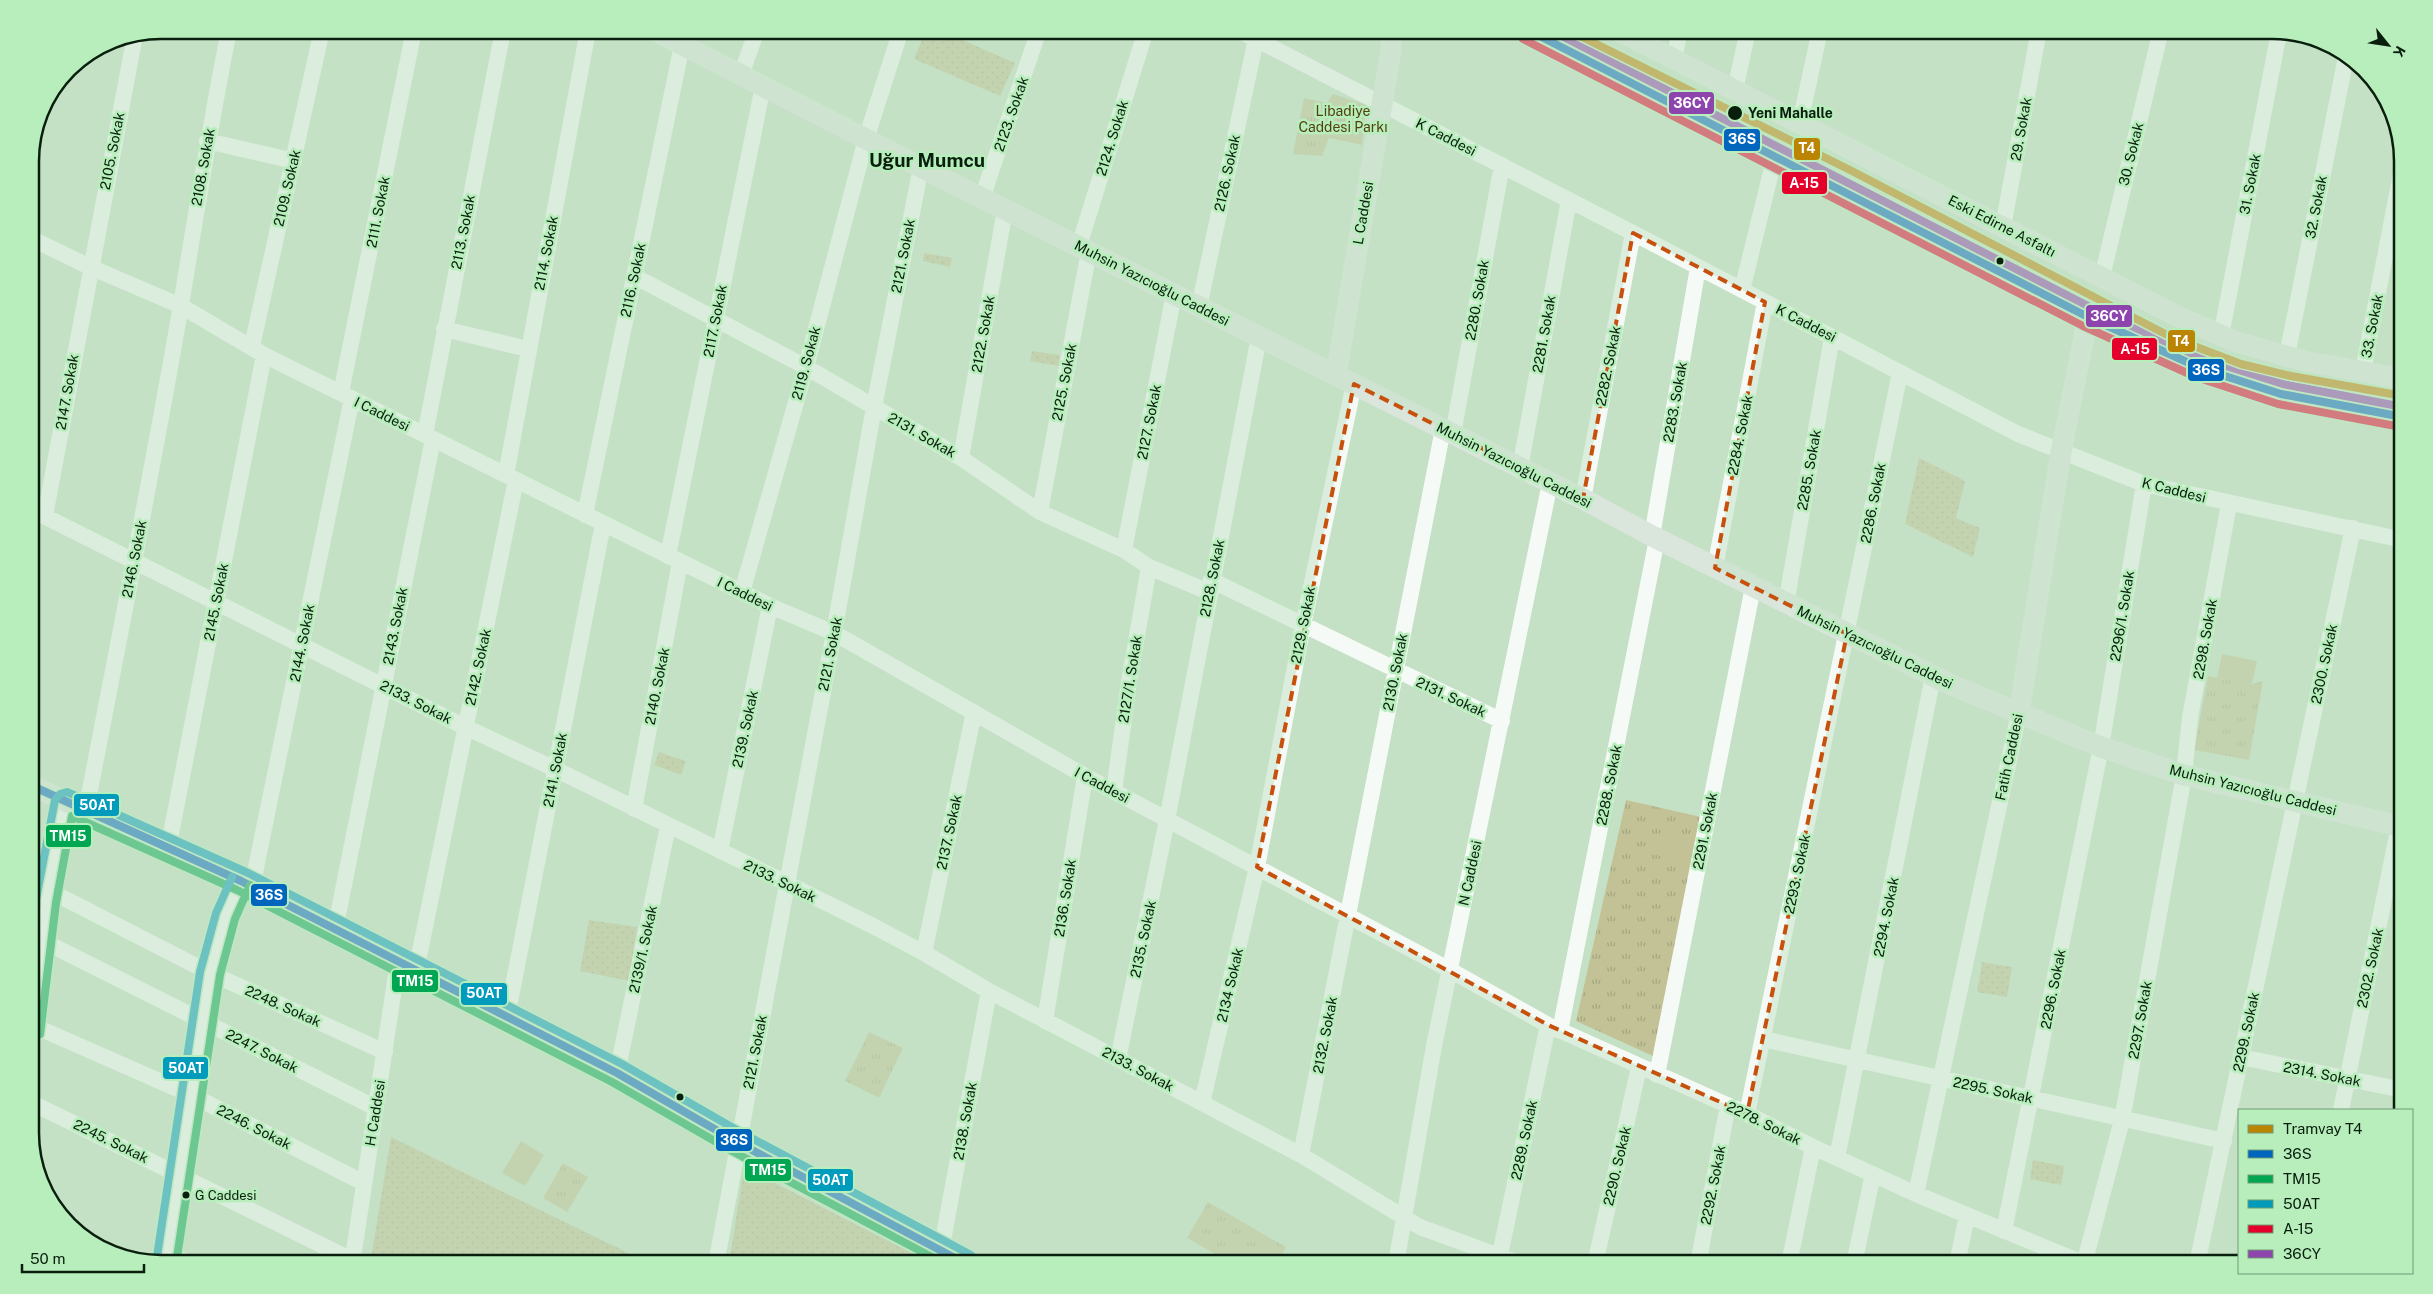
<svg xmlns="http://www.w3.org/2000/svg" width="2433" height="1294" font-family="'Public Sans',sans-serif">
	<defs>
		<pattern id="grass-dots" width="8" height="8" patternUnits="userSpaceOnUse" patternTransform="scale(1.25)"><rect width="8" height="8" fill="#c2c296"/><path d="M2 2h.1M6 6h.1" fill="none" stroke="#a5a680" stroke-width="1.8" stroke-linecap="round"/></pattern>
		<pattern id="park-tufts" width="24" height="20" patternUnits="userSpaceOnUse" patternTransform="scale(1.25)"><rect width="24" height="20" fill="#c2c296"/><path d="M3 7l-1-3M5 7V3M7 7l1-3M15 17l-1-3M17 17v-4M19 17l1-3" fill="none" stroke="#a5a680"/></pattern>
	</defs>
	<rect width="100%" height="100%" fill="#c4e1c6"/>
	<path fill="url(#grass-dots)" d="M926 30H940L1015 63 1000 96 914 59Z
		M924 253 952 258 950 267 923 261Z
		M1032 351 1060 355 1058 366 1030 361Z
		M1919 458 1965 481 1956 518 1980 528 1973 557 1905 524Z
		M659 752 686 761 681 775 654 765Z
		M589 920 637 927 629 981 580 971Z
		M1982 962 2012 967 2007 997 1977 992Z
		M391 1137 651 1264H370Z
		M2033 1160 2064 1166 2061 1185 2030 1179Z
		M744 1167 933 1264H729Z"/>
	<path fill="url(#park-tufts)" d="M1333 94 1367 105 1362 145 1329 138 1322 156 1293 154 1304 98 1327 103Z
		M2208 676 2252 684 2263 681 2249 760 2194 750Z
		M1626 800 1701 817 1653 1056 1576 1021Z
		M869 1032 903 1048 879 1098 845 1081Z
		M563 1163 588 1177 567 1212 543 1198Z
		M1208 1202 1286 1247 1277 1264H1232L1187 1238Z"/>
	<path fill="#c2c296" d="M2222 654 2257 661 2252 684 2217 678Z
		M1657 833 1694 841 1689 863 1652 854Z
		M521 1141 544 1155 525 1186 502 1173Z"/>
	<g fill="none" stroke-linecap="round" stroke-linejoin="round">
		<path stroke="#f6faf6" stroke-width="16" d="M1238 30 1633 233 2018 434 2144 484 2403 540
			M1674 59 1680 30
			M741 75 757 30
			M1735 90 1748 30
			M1800 123 1820 30
			M207 141 294 161
			M982 198 1039 30
			M2003 227 2039 30
			M30 238 90 267 181 306 264 355 770 606 834 633 1085 776 1450 970 1548 1025 1747 1114 1813 1147 1916 1194 2085 1264
			M1079 246 1146 30
			M634 276 806 367 961 458 1040 512 1124 550 1149 567 1209 592
			M2102 277 2161 30
			M1742 290 1775 156
			M1199 307 1256 39
			M444 329 528 349
			M2221 336 2279 32
			M252 346 322 30
			M2287 356 2346 57
			M2363 371 2403 163
			M341 393 414 30
			M1453 434 1502 165
			M425 435 503 30
			M961 458 1005 210
			M1520 468 1569 200
			M506 475 588 30
			M1583 499 1633 233
			M30 509 465 727 555 769 873 926 924 953 989 991 1301 1155 1420 1227 1521 1264
			M1040 512 1089 251
			M585 515 682 45
			M45 516 135 35
			M1652 536 1698 267
			M1124 550 1174 294
			M668 556 763 86
			M1715 568 1765 302
			M1211 580 1502 721
			M742 592 806 367 866 139 901 30
			M1786 604 1832 337
			M1114 791 1129 682 1149 567
			M634 809 680 562
			M86 811C118 643 152 474 181 305 196 213 211 121 229 30
			M168 849 264 355
			M720 851 770 606
			M252 887 352 398
			M48 890 210 973 385 1052
			M30 893 46 901
			M335 930 433 439
			M41 940 376 1108
			M924 953 974 712
			M416 971 516 480
			M507 1017 603 524
			M1045 1021 1085 776
			M32 1025 191 1095 364 1183
			M1560 1031 1657 539
			M30 1033 46 901 65 802
			M1763 1039 2224 1141
			M2241 1057 2403 1090
			M1118 1059 1167 820 1259 337
			M617 1073 668 826
			M1657 1075 1753 587
			M30 1102 352 1260
			M1202 1103 1257 867 1303 625 1354 384
			M2341 1110 2399 826
			M1747 1114 1900 373
			M1301 1155 1443 429
			M1837 1158 1933 676
			M1916 1194 2019 713
			M2004 1231 2101 747 2144 484
			M941 1251 989 991
			M167 1253 189 1264
			M1500 1255 1548 1025
			M166 1264 210 973 226 916 241 881
			M352 1264 398 962
			M716 1264 834 633 874 407 921 167
			M1396 1264 1434 1046 1550 483
			M1595 1264 1639 1067
			M1698 1264 1728 1105
			M1789 1264 1813 1147
			M1854 1264 1873 1174
			M1957 1264 1967 1216
			M2084 1264 2122 1120 2184 775 2190 718 2229 504
			M2197 1264 2353 528"/>
		<path stroke="#dae5dc" stroke-width="21" d="M653 30 950 182 1583 499 1652 536 1947 683 2101 747 2184 775 2403 827
			M1528 30 2088 317 2200 368 2242 383 2281 394 2403 417
			M1617 30 2183 319 2236 342 2304 361 2403 379
			M1336 375 1391 51V30
			M2019 713 2061 452 2088 317
			M30 785 241 881 617 1073 737 1142 966 1264"/>
		<g stroke="#b7eebc" stroke-width="11">
			<path id="bus-1" d="M1528 30 2088 317 2200 368 2281 394 2403 417
				M30 785 241 881 617 1073 737 1142 966 1264"/>
		</g>
		<g stroke="#b7eebc" stroke-width="11">
			<path id="bus-2" d="M40 1034 56 903 72 816 237 890 612 1082 732 1151 945 1264
				M176 1264 220 975 235 919 250 885"/>
		</g>
		<g stroke="#b7eebc" stroke-width="11">
			<path id="bus-3" d="M30 947 36 899 55 800 60 794 67 792 246 872 622 1064 742 1133 971 1255
				M156 1263 200 972 216 913 232 877"/>
		</g>
		<g stroke="#b7eebc" stroke-width="11">
			<path id="bus-4" d="M1523 39 2083 326 2196 377 2278 404 2401 427"/>
		</g>
		<g stroke="#b7eebc" stroke-width="11">
			<path id="bus-5" d="M1550 30 2092 308 2204 359 2283 384 2403 407"/>
		</g>
		<use href="#bus-1" stroke="#0065bd" stroke-width="8"/>
		<use href="#bus-2" stroke="#00a651" stroke-width="8"/>
		<use href="#bus-3" stroke="#019bbb" stroke-width="8"/>
		<use href="#bus-4" stroke="#e4002b" stroke-width="8"/>
		<use href="#bus-5" stroke="#8e44ad" stroke-width="8"/>
		<g stroke="#b7eebc" stroke-width="11">
			<path id="tram-1" d="M1568 30 1848 169 2173 338 2241 364 2291 376 2403 396"/>
		</g>
		<use href="#tram-1" stroke="#bc8403" stroke-width="8"/>
	</g>
	<path d="M0 0H2433V1294H0ZM1633 233 1765 302 1715 568 1847 634 1747 1114 1548 1025 1257 867 1354 384 1583 499Z" fill="#c4e1c6" fill-opacity=".55" fill-rule="evenodd"/>
	<path fill="none" stroke="#c7500c" stroke-width="4" stroke-dasharray="10 6" stroke-linejoin="round" d="M1633 233 1765 302 1715 568 1847 634 1747 1114 1548 1025 1257 867 1354 384 1583 499Z"/>
	<g fill="#091e0d" stroke="#b7eebc" stroke-width="2">
		<circle cx="1735" cy="113" r="8"/>
		<circle cx="2000" cy="261" r="4.5"/>
		<circle cx="680" cy="1097" r="4.5"/>
		<circle cx="186" cy="1195" r="4.5"/>
	</g>
	<g text-anchor="middle" dominant-baseline="central" stroke-width="5" stroke-linejoin="round" paint-order="stroke">
		<g font-size="13" fill="#091e0d" stroke="#b7eebc" text-anchor="start">
			<text x="195" y="1195">G Caddesi</text>
		</g>
		<g font-size="14" fill="#523f0d" stroke="#b7eebc">
			<text x="1343" y="111">Libadiye<tspan x="1343" dy="16">Caddesi Parkı</tspan></text>
		</g>
		<g font-size="14" font-weight="bold" fill="#091e0d" stroke="#b7eebc" text-anchor="start">
			<text x="1748" y="113">Yeni Mahalle</text>
		</g>
		<g font-size="14" fill="#091e0d" stroke="#b7eebc">
			<text transform="translate(1011 114) rotate(-71)">2123. Sokak</text>
			<text transform="translate(2021 129) rotate(-80)">29. Sokak</text>
			<text transform="translate(1446 137) rotate(27)">K Caddesi</text>
			<text transform="translate(1112 138) rotate(-73)">2124. Sokak</text>
			<text transform="translate(112 151) rotate(-79)">2105. Sokak</text>
			<text transform="translate(2131 154) rotate(-76)">30. Sokak</text>
			<text transform="translate(203 167) rotate(-80)">2108. Sokak</text>
			<text transform="translate(1227 173) rotate(-78)">2126. Sokak</text>
			<text transform="translate(2250 184) rotate(-79)">31. Sokak</text>
			<text transform="translate(287 188) rotate(-77)">2109. Sokak</text>
			<text transform="translate(2316 207) rotate(-79)">32. Sokak</text>
			<text transform="translate(378 212) rotate(-79)">2111. Sokak</text>
			<text transform="translate(1363 213) rotate(-80)">L Caddesi</text>
			<text transform="translate(2002 226) rotate(27)">Eski Edirne Asfaltı</text>
			<text transform="translate(463 232) rotate(-79)">2113. Sokak</text>
			<text transform="translate(546 253) rotate(-79)">2114. Sokak</text>
			<text transform="translate(903 256) rotate(-79)">2121. Sokak</text>
			<text transform="translate(633 280) rotate(-78)">2116. Sokak</text>
			<text transform="translate(1152 283) rotate(27)">Muhsin Yazıcıoğlu Caddesi</text>
			<text transform="translate(1477 300) rotate(-80)">2280. Sokak</text>
			<text transform="translate(715 321) rotate(-79)">2117. Sokak</text>
			<text transform="translate(1806 323) rotate(27)">K Caddesi</text>
			<text transform="translate(2372 326) rotate(-79)">33. Sokak</text>
			<text transform="translate(983 334) rotate(-80)">2122. Sokak</text>
			<text transform="translate(1544 334) rotate(-80)">2281. Sokak</text>
			<text transform="translate(806 363) rotate(-75)">2119. Sokak</text>
			<text transform="translate(1608 366) rotate(-79)">2282. Sokak</text>
			<text transform="translate(1064 382) rotate(-79)">2125. Sokak</text>
			<text transform="translate(67 392) rotate(-80)">2147. Sokak</text>
			<text transform="translate(1675 402) rotate(-80)">2283. Sokak</text>
			<text transform="translate(382 414) rotate(26)">I Caddesi</text>
			<text transform="translate(1149 422) rotate(-79)">2127. Sokak</text>
			<text transform="translate(922 435) rotate(30)">2131. Sokak</text>
			<text transform="translate(1740 435) rotate(-79)">2284. Sokak</text>
			<text transform="translate(1514 465) rotate(27)">Muhsin Yazıcıoğlu Caddesi</text>
			<text transform="translate(1809 470) rotate(-80)">2285. Sokak</text>
			<text transform="translate(2174 490) rotate(14)">K Caddesi</text>
			<text transform="translate(1873 503) rotate(-79)">2286. Sokak</text>
			<text transform="translate(134 559) rotate(-79)">2146. Sokak</text>
			<text transform="translate(1212 578) rotate(-79)">2128. Sokak</text>
			<text transform="translate(745 594) rotate(26)">I Caddesi</text>
			<text transform="translate(216 602) rotate(-79)">2145. Sokak</text>
			<text transform="translate(2122 616) rotate(-81)">2296/1. Sokak</text>
			<text transform="translate(1303 625) rotate(-79)">2129. Sokak</text>
			<text transform="translate(395 626) rotate(-79)">2143. Sokak</text>
			<text transform="translate(2205 639) rotate(-80)">2298. Sokak</text>
			<text transform="translate(302 643) rotate(-79)">2144. Sokak</text>
			<text transform="translate(1875 647) rotate(26)">Muhsin Yazıcıoğlu Caddesi</text>
			<text transform="translate(830 654) rotate(-79)">2121. Sokak</text>
			<text transform="translate(2324 664) rotate(-78)">2300. Sokak</text>
			<text transform="translate(478 667) rotate(-78)">2142. Sokak</text>
			<text transform="translate(1395 672) rotate(-79)">2130. Sokak</text>
			<text transform="translate(1130 679) rotate(-81)">2127/1. Sokak</text>
			<text transform="translate(657 686) rotate(-79)">2140. Sokak</text>
			<text transform="translate(1451 697) rotate(25)">2131. Sokak</text>
			<text transform="translate(416 702) rotate(27)">2133. Sokak</text>
			<text transform="translate(745 729) rotate(-78)">2139. Sokak</text>
			<text transform="translate(2009 757) rotate(-78)">Fatih Caddesi</text>
			<text transform="translate(555 770) rotate(-79)">2141. Sokak</text>
			<text transform="translate(1102 785) rotate(28)">I Caddesi</text>
			<text transform="translate(1609 785) rotate(-79)">2288. Sokak</text>
			<text transform="translate(2253 790) rotate(14)">Muhsin Yazıcıoğlu Caddesi</text>
			<text transform="translate(1705 831) rotate(-79)">2291. Sokak</text>
			<text transform="translate(949 832) rotate(-78)">2137. Sokak</text>
			<text transform="translate(1470 873) rotate(-78)">N Caddesi</text>
			<text transform="translate(1797 874) rotate(-78)">2293. Sokak</text>
			<text transform="translate(780 881) rotate(26)">2133. Sokak</text>
			<text transform="translate(1065 898) rotate(-81)">2136. Sokak</text>
			<text transform="translate(1886 917) rotate(-79)">2294. Sokak</text>
			<text transform="translate(1143 939) rotate(-78)">2135. Sokak</text>
			<text transform="translate(643 949) rotate(-78)">2139/1. Sokak</text>
			<text transform="translate(2370 968) rotate(-78)">2302. Sokak</text>
			<text transform="translate(1230 985) rotate(-77)">2134 Sokak</text>
			<text transform="translate(2053 989) rotate(-79)">2296. Sokak</text>
			<text transform="translate(283 1006) rotate(24)">2248. Sokak</text>
			<text transform="translate(2140 1020) rotate(-80)">2297. Sokak</text>
			<text transform="translate(2246 1032) rotate(-78)">2299. Sokak</text>
			<text transform="translate(1325 1035) rotate(-79)">2132. Sokak</text>
			<text transform="translate(262 1051) rotate(27)">2247. Sokak</text>
			<text transform="translate(755 1052) rotate(-79)">2121. Sokak</text>
			<text transform="translate(1138 1069) rotate(28)">2133. Sokak</text>
			<text transform="translate(2322 1074) rotate(11)">2314. Sokak</text>
			<text transform="translate(1993 1090) rotate(12)">2295. Sokak</text>
			<text transform="translate(375 1113) rotate(-81)">H Caddesi</text>
			<text transform="translate(965 1121) rotate(-80)">2138. Sokak</text>
			<text transform="translate(1764 1123) rotate(26)">2278. Sokak</text>
			<text transform="translate(254 1127) rotate(27)">2246. Sokak</text>
			<text transform="translate(1524 1140) rotate(-78)">2289. Sokak</text>
			<text transform="translate(111 1141) rotate(26)">2245. Sokak</text>
			<text transform="translate(1617 1166) rotate(-77)">2290. Sokak</text>
			<text transform="translate(1713 1185) rotate(-79)">2292. Sokak</text>
		</g>
		<g font-size="19" font-weight="bold" fill="#091e0d" stroke="#b7eebc">
			<text x="927" y="160">Uğur Mumcu</text>
		</g>
	</g>
	<path d="M0 0H2433V1294H0ZM161 39H2272A122 122 0 0 1 2394 161V1133A122 122 0 0 1 2272 1255H161A122 122 0 0 1 39 1133V161A122 122 0 0 1 161 39Z" fill="#b7eebc" fill-rule="evenodd"/>
	<path fill="none" stroke="#091e0d" stroke-width="2.5" d="M161 39H2272A122 122 0 0 1 2394 161V1133A122 122 0 0 1 2272 1255H161A122 122 0 0 1 39 1133V161A122 122 0 0 1 161 39Z"/>
	<g stroke="#b7eebc" stroke-width="2">
		<rect x="1668" y="91" width="47" height="24" rx="5" fill="#8e44ad"/>
		<rect x="1723" y="128" width="38" height="24" rx="5" fill="#0065bd"/>
		<rect x="1793" y="137" width="28" height="24" rx="5" fill="#bc8403"/>
		<rect x="1781" y="171" width="47" height="24" rx="5" fill="#e4002b"/>
		<rect x="2085" y="304" width="48" height="24" rx="5" fill="#8e44ad"/>
		<rect x="2167" y="329" width="29" height="24" rx="5" fill="#bc8403"/>
		<rect x="2111" y="337" width="47" height="24" rx="5" fill="#e4002b"/>
		<rect x="2187" y="358" width="38" height="24" rx="5" fill="#0065bd"/>
		<rect x="73" y="793" width="47" height="24" rx="5" fill="#019bbb"/>
		<rect x="45" y="824" width="47" height="24" rx="5" fill="#00a651"/>
		<rect x="250" y="883" width="38" height="24" rx="5" fill="#0065bd"/>
		<rect x="391" y="969" width="48" height="24" rx="5" fill="#00a651"/>
		<rect x="460" y="982" width="48" height="24" rx="5" fill="#019bbb"/>
		<rect x="162" y="1056" width="47" height="24" rx="5" fill="#019bbb"/>
		<rect x="715" y="1128" width="38" height="24" rx="5" fill="#0065bd"/>
		<rect x="744" y="1158" width="48" height="24" rx="5" fill="#00a651"/>
		<rect x="807" y="1168" width="47" height="24" rx="5" fill="#019bbb"/>
	</g>
	<g font-size="14" text-anchor="middle" font-weight="bold" fill="#fff">
		<text x="1692" y="108">36CY</text>
		<text x="1742" y="144">36S</text>
		<text x="1807" y="153">T4</text>
		<text x="1804" y="188">A-15</text>
		<text x="2109" y="321">36CY</text>
		<text x="2181" y="346">T4</text>
		<text x="2135" y="354">A-15</text>
		<text x="2206" y="375">36S</text>
		<text x="97" y="810">50AT</text>
		<text x="68" y="841">TM15</text>
		<text x="269" y="900">36S</text>
		<text x="415" y="986">TM15</text>
		<text x="484" y="998">50AT</text>
		<text x="186" y="1073">50AT</text>
		<text x="734" y="1145">36S</text>
		<text x="768" y="1175">TM15</text>
		<text x="830" y="1185">50AT</text>
	</g>
	<rect x="2238" y="1109" width="175" height="165" fill="#b7eebc" stroke="#719b76"/>
	<rect x="2248" y="1125" width="25" height="8" fill="#bc8403" stroke="#719b76"/>
	<text x="2283" y="1134" font-size="15" fill="#091e0d">Tramvay T4</text>
	<rect x="2248" y="1150" width="25" height="8" fill="#0065bd" stroke="#719b76"/>
	<text x="2283" y="1159" font-size="15" fill="#091e0d">36S</text>
	<rect x="2248" y="1175" width="25" height="8" fill="#00a651" stroke="#719b76"/>
	<text x="2283" y="1184" font-size="15" fill="#091e0d">TM15</text>
	<rect x="2248" y="1200" width="25" height="8" fill="#019bbb" stroke="#719b76"/>
	<text x="2283" y="1209" font-size="15" fill="#091e0d">50AT</text>
	<rect x="2248" y="1225" width="25" height="8" fill="#e4002b" stroke="#719b76"/>
	<text x="2283" y="1234" font-size="15" fill="#091e0d">A-15</text>
	<rect x="2248" y="1250" width="25" height="8" fill="#8e44ad" stroke="#719b76"/>
	<text x="2283" y="1259" font-size="15" fill="#091e0d">36CY</text>
	<g transform="translate(2388 45) rotate(120)" stroke="#b7eebc" stroke-width="4" paint-order="stroke">
	<path d="M0-4L9 19L0 12L-9 19Z" fill="#091e0d"/>
	<text y="-8" font-size="14" font-weight="bold" text-anchor="middle" fill="#091e0d">K</text>
	</g>
	<path d="M22 1264v8h122v-8" fill="none" stroke="#091e0d" stroke-width="2.5"/>
	<text x="30" y="1264" font-size="15" fill="#091e0d" stroke="#b7eebc" stroke-width="4" paint-order="stroke">50 m</text>
</svg>
